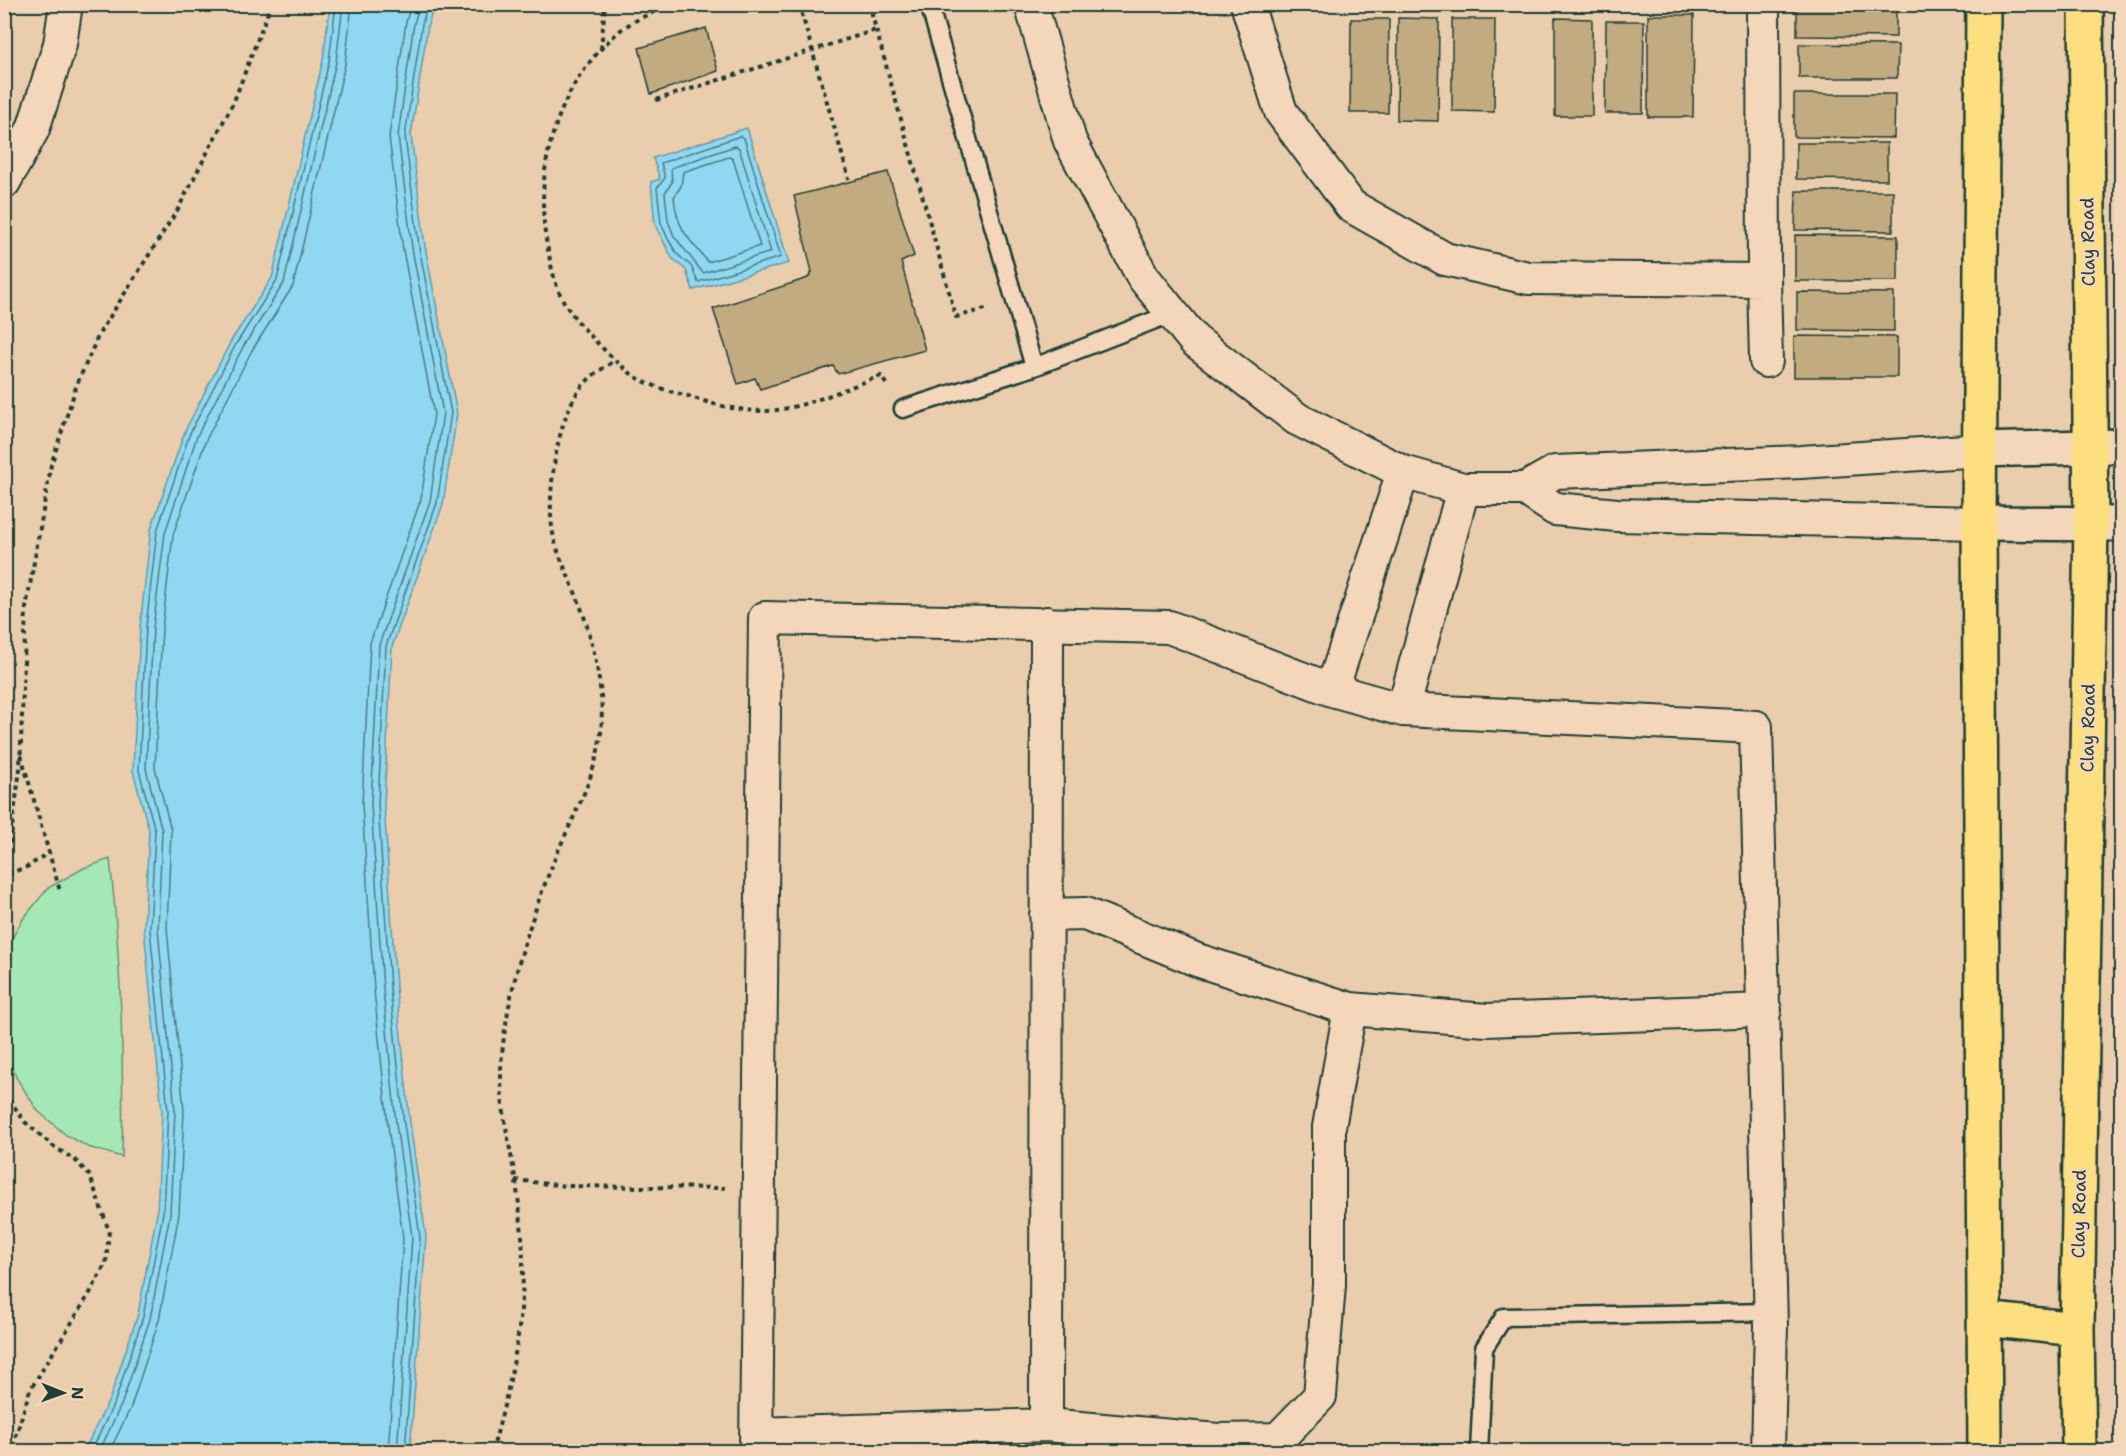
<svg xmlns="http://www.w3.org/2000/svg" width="2126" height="1456" font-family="'Shantell Sans',sans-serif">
	<rect width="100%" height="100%" fill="#eacdac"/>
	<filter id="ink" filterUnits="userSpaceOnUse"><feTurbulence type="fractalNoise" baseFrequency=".0167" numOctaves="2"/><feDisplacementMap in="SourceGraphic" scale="12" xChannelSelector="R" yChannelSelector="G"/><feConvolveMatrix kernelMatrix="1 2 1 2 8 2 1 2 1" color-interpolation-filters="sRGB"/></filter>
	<g filter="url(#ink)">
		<path fill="#a4e9b5" stroke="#629374" stroke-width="1.5" d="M110 859C121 959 124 1057 122 1157L88 1147 66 1135 38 1111 17 1079 4 1050V961L9 943 23 919 48 888 84 868Z"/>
		<path fill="#90d8f1" stroke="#639aa5" stroke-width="1.5" d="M330 5H434L428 25 411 135 425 246 457 413 443 504 392 647 384 804 396 988 410 1123 426 1237 410 1451H84L110 1398 138 1314 157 1213 162 1111 144 929 149 830 133 771 140 627 151 529 185 431 231 341 272 278 323 60Z
			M747 128 789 263 693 290 686 270 672 258 655 225 651 182 660 179 653 158Z"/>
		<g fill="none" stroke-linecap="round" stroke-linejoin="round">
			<path stroke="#4c7b80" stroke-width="1.5" d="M740 136 744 138 781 257 698 282 691 266 677 254 668 239 661 223 657 188 665 178 661 163Z
				M735 146 739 148 771 252 703 273 674 236 668 221 665 193 672 182 671 168Z
				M729 157 733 159 760 246 708 262C689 239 677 230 674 197L681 186 683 172Z
				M91 1452 115 1401 143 1317 163 1213 168 1111 150 929 155 831 139 770 146 627 157 531 190 433 236 344 277 280 329 61 336 4
				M99 1452 122 1403 150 1319 170 1214 175 1111 158 929 162 831 146 769 153 628 165 533 197 436 243 347 284 283 336 62 343 4
				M109 1452 131 1407 159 1320 179 1214 184 1111 167 928 171 830 155 768 162 629 173 535 206 440 251 352 293 286 345 64 352 4
				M388 1452 403 1238 388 1126 374 990 362 804 370 643 421 499 434 414 403 250 389 137 406 22 411 4
				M397 1452 412 1237 396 1124 383 989 371 804 379 645 430 501 443 413 412 248 398 136 414 23 420 4
				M405 1452 420 1237 404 1124 390 988 378 804 386 646 437 503 451 413 419 247 405 136 422 24 428 4"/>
		</g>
		<path fill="#c2ab80" stroke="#1f3d34" stroke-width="1.5" d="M1797 4H1896V37L1797 36Z
			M1648 15H1694L1693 117H1648Z
			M1398 18 1439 19 1438 121 1397 120Z
			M1555 18 1592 19V116H1555Z
			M1351 19H1389L1388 113H1350Z
			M1452 19H1495L1494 112 1452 111Z
			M1606 21H1644L1643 113H1605Z
			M706 28 718 71 651 94 639 48Z
			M1799 44 1898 45 1897 78H1799Z
			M1794 94H1895L1894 138 1794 137Z
			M1796 143H1887V180L1796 179Z
			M888 172 914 256 901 262 925 350 838 374 833 366 760 389 755 378 738 384 713 309 808 278 812 272 794 196Z
			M1796 191H1893V231L1795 230Z
			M1795 235 1898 236V281H1795Z
			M1797 292 1894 293V331L1797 330Z
			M1794 336 1897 337V377H1794Z"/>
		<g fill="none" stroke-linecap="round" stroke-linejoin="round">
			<g stroke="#1f3d34" stroke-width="21">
				<path id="service" d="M929 4 1034 367
					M903 409 1034 367 1173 313
					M1479 1452 1484 1348 1504 1317 1771 1312"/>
			</g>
			<g stroke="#1f3d34" stroke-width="36">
				<path id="minor" d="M1031 4 1070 141 1143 277 1194 340 1297 419 1403 472 1463 489H1525L1555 472 1801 462 1981 450
					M1247 4 1281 112 1351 206 1445 259 1528 278 1764 280 1766 361
					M1763 4 1764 280
					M4 182 33 129 60 44 66 4
					M1525 489 1555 509 1617 515 1979 523
					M1332 690 1403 472
					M1403 710 1463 489
					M1046 915 1085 914 1197 960 1350 1009 1487 1020 1765 1010
					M1046 1425 1047 623
					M756 1434 1046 1425 1218 1440 1278 1439 1320 1396 1329 1285V1127L1350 1009
					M756 1452 765 618 1169 627 1332 690 1403 710 1756 727 1771 1326 1768 1452"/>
			</g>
			<g stroke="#1f3d34" stroke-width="38">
				<path id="tertiary" d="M1981 450 2122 446
					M1979 523 2122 524"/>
			</g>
			<g stroke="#1f3d34" stroke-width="38">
				<path id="primary" d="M1983 4 1979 523 1985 1452
					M1985 1319 2077 1329
					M2079 1452 2077 1329 2091 524 2086 4"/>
			</g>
			<path stroke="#1f3d34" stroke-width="4" stroke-dasharray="4.5 4.5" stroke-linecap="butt" d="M671 4C653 13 629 21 615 35 554 90 531 176 549 255 552 271 556 288 564 302 574 321 612 359 629 372 645 385 669 391 688 396 714 405 749 414 777 410 812 405 848 387 881 376L888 387
				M799 4 849 179
				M869 4 956 317 989 308
				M601 49 605 4
				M656 100 876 30
				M21 755 60 891
				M8 874 29 866 49 852
				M4 888 20 769 26 608 51 465 77 384 99 334 178 209 234 101 271 4
				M4 1092 25 1122 53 1146 75 1160 90 1176 109 1231 106 1263 90 1293 30 1390 11 1452
				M515 1180 566 1186 725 1188
				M492 1452C517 1360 531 1292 518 1197 512 1150 497 1103 502 1054 508 991 528 925 552 866 569 822 596 780 601 732 605 691 593 640 579 602 570 578 555 552 552 527 547 489 558 406 588 380 596 372 607 366 616 360"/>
			<use href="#service" stroke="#f4d7bb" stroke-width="16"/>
			<use href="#minor" stroke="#f4d7bb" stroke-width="32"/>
			<use href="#tertiary" stroke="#f4d7bb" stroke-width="33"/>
			<use href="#primary" stroke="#fddf80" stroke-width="33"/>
		</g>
	</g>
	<g text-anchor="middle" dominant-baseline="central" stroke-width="5" stroke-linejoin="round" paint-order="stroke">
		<g font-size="18" fill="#1f3d34" stroke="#f4d7bb">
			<text transform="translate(2088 242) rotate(-91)">Clay Road</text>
			<text transform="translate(2088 728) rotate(-89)">Clay Road</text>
			<text transform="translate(2079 1214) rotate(-89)">Clay Road</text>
		</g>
	</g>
	<rect width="2126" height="1456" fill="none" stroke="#f4d7bb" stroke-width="24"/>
	<rect x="12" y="12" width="2102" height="1432" fill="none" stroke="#1f3d34" stroke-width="2" filter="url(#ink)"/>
	<g transform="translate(63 1393) rotate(91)" stroke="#f4d7bb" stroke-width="4.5" paint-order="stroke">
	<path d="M0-4.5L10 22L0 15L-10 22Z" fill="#1f3d34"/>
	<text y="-9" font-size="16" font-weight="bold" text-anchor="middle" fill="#1f3d34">N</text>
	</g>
</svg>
